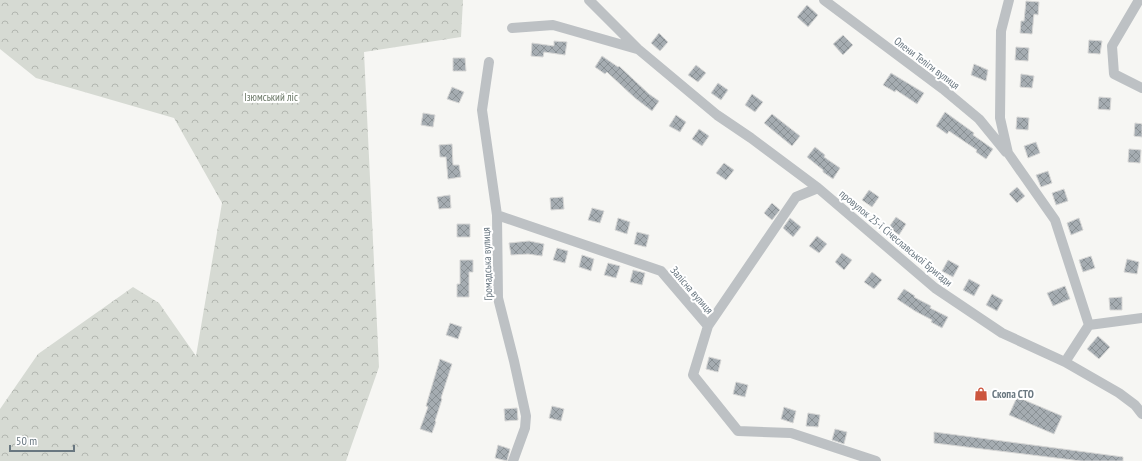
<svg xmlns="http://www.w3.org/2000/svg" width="1142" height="461" font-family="'PT Sans Narrow',sans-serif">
	<defs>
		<pattern id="forest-crowns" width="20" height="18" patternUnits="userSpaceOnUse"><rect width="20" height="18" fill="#d6dad3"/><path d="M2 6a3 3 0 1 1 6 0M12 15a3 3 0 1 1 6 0" fill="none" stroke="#b2b6b0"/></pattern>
		<pattern id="building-cross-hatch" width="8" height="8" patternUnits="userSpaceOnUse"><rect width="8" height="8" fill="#a5acb1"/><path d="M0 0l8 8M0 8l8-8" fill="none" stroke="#8a9195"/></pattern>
	</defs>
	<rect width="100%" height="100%" fill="#f6f6f3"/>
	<path fill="url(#forest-crowns)" d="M0 0H463L461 37 364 52 379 367 346 461H0V409L38 354 133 287 159 303 196 356 222 203 174 118 36 78 0 49Z"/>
	<path fill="url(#building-cross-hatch)" stroke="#d7d7d6" d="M1026 1 1039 2 1038 15 1034 14 1032 34 1020 33 1021 21H1024Z
		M807 5 818 15 808 27 797 17Z
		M659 33 668 42 660 51 651 43Z
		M843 35 853 45 843 55 833 44Z
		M1089 40 1102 41 1100 54 1088 53Z
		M554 41 567 42 565 55 544 52 543 57 531 56 532 43 554 46Z
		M1016 47 1029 48 1028 61 1015 60Z
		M602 56 618 67 619 66 649 94 659 101 652 111 635 98 607 72 605 74 595 67Z
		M453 58H465L466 71H453Z
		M974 64 988 70 986 81 971 75Z
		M696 65 706 73 698 82 688 75Z
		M891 73 924 93 917 104 896 90 895 92 883 85Z
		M1021 74 1034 76 1032 88 1020 87Z
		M718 83 728 90 721 100 711 93Z
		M452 87 464 92 459 103 447 99Z
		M752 94 763 102 755 112 745 105Z
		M1099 97 1111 98 1110 110 1098 109Z
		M945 112 974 133 973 135 993 149 986 159 976 152 977 150 949 131 947 134 936 126Z
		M423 113 435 115 433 127 421 125Z
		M772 114 800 136 792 146 764 123Z
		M676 115 686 122 680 132 669 126Z
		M1017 117 1029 118 1028 130 1016 129Z
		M1135 123 1142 124V137L1134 136Z
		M699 129 709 136 702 146 692 139Z
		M1036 142 1040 153 1028 158 1024 146Z
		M452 144 453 165H459L461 177 448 179 446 157H440L439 145Z
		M815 147 825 155 824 157 840 168 833 179 823 172V170L807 157Z
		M1129 149 1141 150 1140 163 1128 162Z
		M724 163 734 170 726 180 716 173Z
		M1048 171 1052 183 1041 187 1036 175Z
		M1017 187 1025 196 1017 203 1009 194Z
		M1064 189 1068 201 1056 205 1052 193Z
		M869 190 879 197 872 207 862 200Z
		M450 195 451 208 439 209 437 197Z
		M563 197 564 209 551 210 550 198Z
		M772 203 780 210 772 220 764 213Z
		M592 208 604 211 600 223 588 220Z
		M896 217 906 224 899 235 889 227Z
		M618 218 630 222 627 234 615 230Z
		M790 218 801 227 793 237 783 228Z
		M1079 218 1083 230 1071 235 1067 223Z
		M457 224H470V237H457Z
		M637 232 649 235 646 247 634 244Z
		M817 236 827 244 819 253 809 246Z
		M529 241 544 244 542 256 528 254 511 255 509 243Z
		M557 248 568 251 565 263 553 260Z
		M842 253 852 260 844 270 835 262Z
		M582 255 594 259 591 271 579 267Z
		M1091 256 1095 268 1083 272 1079 260Z
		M1127 259 1139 262 1137 274 1124 272Z
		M460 260H473V272H469V297H457V284H460Z
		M948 260 959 266 953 277 942 271Z
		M608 263 620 266 616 278 604 275Z
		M633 270 645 273 642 285 630 282Z
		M872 272 882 280 874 289 864 282Z
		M969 279 980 285 974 296 963 290Z
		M1065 286 1070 299 1053 306 1047 293Z
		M904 289 915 296 914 297 931 306 930 308 948 317 942 328 931 322 932 320 915 311 897 299Z
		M992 294 1003 300 997 311 986 305Z
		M1122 297V310H1110L1109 298Z
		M450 323 462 327 458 339 446 335Z
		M1098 336 1110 347 1099 359 1087 349Z
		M709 357 721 360 718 372 706 369Z
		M440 359 452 364 441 398 442 399 435 421 436 422 432 433 420 429 428 407 426 406Z
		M736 382 748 385 745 397 733 394Z
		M1017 397 1062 416 1054 434 1009 415Z
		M552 406 564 409 561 421 549 418Z
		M784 407 796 411 793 423 781 419Z
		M517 408 518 420 505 421 504 409Z
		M808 413 820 415 818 427 806 426Z
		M835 429 847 432 844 444 832 440Z
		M934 432 1123 457V461H1081L934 443Z
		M498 445 510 449 507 461 495 458Z"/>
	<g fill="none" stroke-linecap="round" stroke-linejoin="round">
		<path stroke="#bdc1c4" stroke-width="10" d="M589 0 638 49 717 115 751 138 818 188 935 288 1002 333 1065 362 1119 393 1135 405 1142 414
			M824 0 943 89 979 119 1006 152
			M1009 0 1001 31 1000 118 1008 153 1055 220 1089 325
			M1139 0 1112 46 1114 74 1142 88
			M512 28 553 25 637 49
			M489 62 482 110 497 215 498 298 514 361 526 416 525 428 513 461
			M818 188 796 197 708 326 693 375 738 431 791 433 876 461
			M497 215 661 271 708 326
			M1065 362 1089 325 1142 318"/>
	</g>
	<defs>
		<g id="shop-bare" transform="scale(1.08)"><path d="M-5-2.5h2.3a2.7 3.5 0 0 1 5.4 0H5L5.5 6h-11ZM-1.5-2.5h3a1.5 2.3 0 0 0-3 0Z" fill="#cc553d" stroke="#fff" stroke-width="2.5" paint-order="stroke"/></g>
	</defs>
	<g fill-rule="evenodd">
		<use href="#shop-bare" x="981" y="394"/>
	</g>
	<g text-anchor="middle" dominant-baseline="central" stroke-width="4" stroke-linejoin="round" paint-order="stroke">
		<g font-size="11" fill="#697780" stroke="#fff">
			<text transform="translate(927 63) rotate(37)">Олени Теліги вулиця</text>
			<text transform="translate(896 238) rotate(40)">провулок 25-ї Січеславської Бригади</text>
			<text transform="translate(487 264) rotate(-92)">Громадська вулиця</text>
			<text transform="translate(692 290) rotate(49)">Залісна вулиця</text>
		</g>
		<g font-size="11" fill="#6b7867" stroke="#fff">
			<text x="271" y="97">Ізюмський ліс</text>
		</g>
		<g font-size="11" font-weight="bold" fill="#697780" stroke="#fff" text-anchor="start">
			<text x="992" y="394">Скопа СТО</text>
		</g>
	</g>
	<path d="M10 445v6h64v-6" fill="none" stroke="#697780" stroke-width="2"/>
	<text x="16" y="445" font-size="12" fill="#697780" stroke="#ffffff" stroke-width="3" paint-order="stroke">50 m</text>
</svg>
